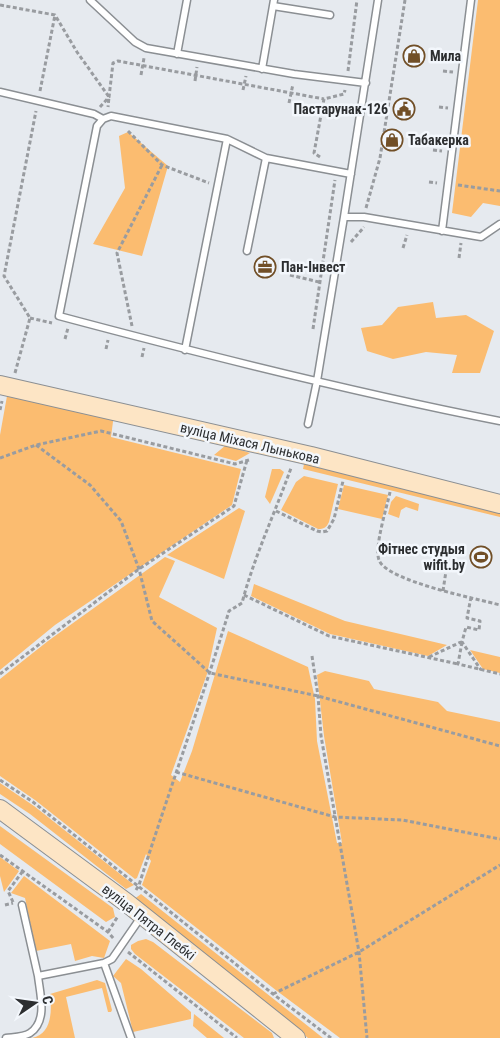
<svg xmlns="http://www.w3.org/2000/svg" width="500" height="1038" font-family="'Roboto Condensed',sans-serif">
	<rect width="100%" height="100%" fill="#e6eaef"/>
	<path fill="#fbbc70" d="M478 0H500V206L483 203 471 217 452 213Z
		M128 132 168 166 142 256 93 244 125 188 119 136Z
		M433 302 436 318 466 315 494 331 480 373H452L457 355 426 352 393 359 367 351 361 328 382 325 398 307Z
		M7 396 114 414 111 437 241 469 232 505 55 625 0 670V435Z
		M226 445 250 453 236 461 214 455Z
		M304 464 500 512V517L303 469Z
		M272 469H280L284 472 270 504 265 497Z
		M304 476 338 484 329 522C326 528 324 529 318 529L281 510 296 482Z
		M344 485 388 495 382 519 338 509Z
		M396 496 419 504 418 511 406 507 401 510 399 518 388 514 391 502Z
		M239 508 245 511 224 579 167 555Z
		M165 557 175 561 159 597 217 628 207 674 171 775 180 782 192 751 228 631 308 667 315 699 317 741 337 843H342L324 736 317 675 325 671 369 681 374 689 438 702 447 711 500 722V1038H340L277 991 142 885 151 861 146 854 137 878 135 879 35 800 0 776V679L48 641Z
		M254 584 345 621 447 645 428 656 330 634 251 596Z
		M470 650 500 657V673L483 669Z
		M0 783 34 806 134 885 126 889 30 814 0 794Z
		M0 826 113 908 115 917 106 922 0 844Z
		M0 857 19 871 4 892 0 876Z
		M24 876 110 941 104 958 92 956 75 961 71 944 36 951 25 898 11 893Z
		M141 894 323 1038H308L133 900Z
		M146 939 153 942 272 1033 274 1038H244L135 954 131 949V945L138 941Z
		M126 959 141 969 191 1012V1019L133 1032 121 983 113 976Z
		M97 980 105 983 112 1010 111 1012H108L102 988 66 997 75 1038H32C52 1034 52 1011 50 994Z
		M194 1014 224 1038H207L193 1026Z"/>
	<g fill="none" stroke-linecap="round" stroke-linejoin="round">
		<g stroke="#8b8f93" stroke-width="9">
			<path id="lane" d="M90 0 135 42 146 48 294 74 366 83
				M378 0 344 217H364L481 237 500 224
				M273 6 330 15
				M177 54 187 0
				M262 69 274 0
				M0 92 94 114 103 119
				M351 174 266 158 227 139 111 116 103 119 97 126 59 316C205 355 352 392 500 421
				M442 231 471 0
				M247 251 266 158
				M185 350 227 139
				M308 424 317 381 344 217
				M22 905 38 976 104 963
				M6 1038C13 1037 24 1037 30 1033 48 1021 40 994 38 976
				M131 1038 104 963 112 959 141 917"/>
		</g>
		<g stroke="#8b8f93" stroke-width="20">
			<path id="secondary" d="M0 385 311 456 500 504
				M0 809 127 903 296 1038"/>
		</g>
		<path stroke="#999ca0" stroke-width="3" stroke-dasharray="4 2.5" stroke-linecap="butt" d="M0 5 55 15 77 52 109 97 108 107
			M348 71 357 0
			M443 71 453 72
			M141 75 144 58
			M195 81 197 67
			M243 90 246 76
			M40 91 55 15
			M289 103 293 84
			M100 107 109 97 113 63 118 61 324 99
			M439 107 448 108
			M128 131 162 165 209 183
			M433 150 442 151
			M320 157 314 153 324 99 344 94 345 90
			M429 182 437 183
			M458 185 500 191
			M366 208 380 158 405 0
			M351 242 364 227
			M403 248 407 235
			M459 258 461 243
			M290 275 319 282
			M30 318 52 323
			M132 326 117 253 162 165
			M313 329 335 180
			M65 339 68 328
			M106 349 108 340
			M142 357 144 348
			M15 373 30 318 4 276 36 111
			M0 410 2 401
			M36 445 90 485 121 521 139 569 152 621 210 673 318 696 500 746
			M0 458 36 445 101 431 235 464 249 460
			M390 492C387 507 374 547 379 560 386 581 478 599 500 605
			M276 511 317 531 322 532 327 531 334 519 343 481
			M443 591 446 571
			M244 595 329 636 458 664
			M471 597 467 618 480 621 479 630 466 627 462 642 481 670
			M462 642 458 664 500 674
			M312 656 318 696 321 736 359 952 367 1038
			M429 657 461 642
			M0 674 139 569 234 506 247 460
			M176 772 335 817 402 820 500 839
			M0 780 33 802 273 994 331 1038
			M0 855 108 932 114 939
			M136 890 139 885C168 794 201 703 229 611L242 603C254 557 275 513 291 468
			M13 902 8 891 23 871
			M5 905 13 903
			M108 932 118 916
			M128 952 237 1038
			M273 994 359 952 500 865"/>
		<use href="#lane" stroke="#fff" stroke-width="6"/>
		<use href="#secondary" stroke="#fde5c5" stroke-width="18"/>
	</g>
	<defs>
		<g id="shop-ring" transform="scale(1.125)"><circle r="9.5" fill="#f3f7fc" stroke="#714f27" stroke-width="1.5"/><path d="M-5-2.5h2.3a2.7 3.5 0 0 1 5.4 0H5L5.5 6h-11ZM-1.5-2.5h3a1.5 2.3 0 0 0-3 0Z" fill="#714f27"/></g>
		<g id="civic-ring" transform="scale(1.125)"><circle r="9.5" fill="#f3f7fc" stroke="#714f27" stroke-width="1.5"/><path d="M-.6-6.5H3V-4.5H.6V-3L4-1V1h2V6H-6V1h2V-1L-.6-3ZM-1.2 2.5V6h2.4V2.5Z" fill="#714f27"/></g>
		<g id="office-ring" transform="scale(1.125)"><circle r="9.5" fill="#f3f7fc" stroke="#714f27" stroke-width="1.5"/><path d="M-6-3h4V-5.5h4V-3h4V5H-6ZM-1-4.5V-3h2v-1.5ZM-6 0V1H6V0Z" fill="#714f27"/></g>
		<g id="stadium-ring" transform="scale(1.125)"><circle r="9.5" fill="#f3f7fc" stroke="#714f27" stroke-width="1.5"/><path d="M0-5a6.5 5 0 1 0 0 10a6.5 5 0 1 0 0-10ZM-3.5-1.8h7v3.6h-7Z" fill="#714f27"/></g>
	</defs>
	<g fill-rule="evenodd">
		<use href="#shop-ring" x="414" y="56"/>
		<use href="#civic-ring" x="404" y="109"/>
		<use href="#shop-ring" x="392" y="140"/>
		<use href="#office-ring" x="265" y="267"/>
		<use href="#stadium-ring" x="481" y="557"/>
	</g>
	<g text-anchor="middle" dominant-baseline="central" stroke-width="5" stroke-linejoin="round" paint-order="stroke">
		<g font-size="14" font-weight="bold" fill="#2c2e30" stroke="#f3f7fc" text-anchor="start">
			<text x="430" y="56">Мила</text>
			<text x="388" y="109" text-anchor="end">Пастарунак-126</text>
			<text x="408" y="140">Табакерка</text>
			<text x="281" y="267">Пан-Інвест</text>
			<text x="465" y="549" text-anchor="end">Фітнес студыя<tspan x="465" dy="16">wifit.by</tspan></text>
		</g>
		<g font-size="14" fill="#2c2e30" stroke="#f3f7fc">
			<text transform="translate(250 443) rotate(13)">вуліца Міхася Лынькова</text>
			<text transform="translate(149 922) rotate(38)">вуліца Пятра Глебкі</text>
		</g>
	</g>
	<g transform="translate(35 1003) rotate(77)" stroke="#f3f7fc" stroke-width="4" paint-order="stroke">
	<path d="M0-4L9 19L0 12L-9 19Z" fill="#2c2e30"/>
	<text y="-8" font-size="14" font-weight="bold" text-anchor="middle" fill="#2c2e30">С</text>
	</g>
</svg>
